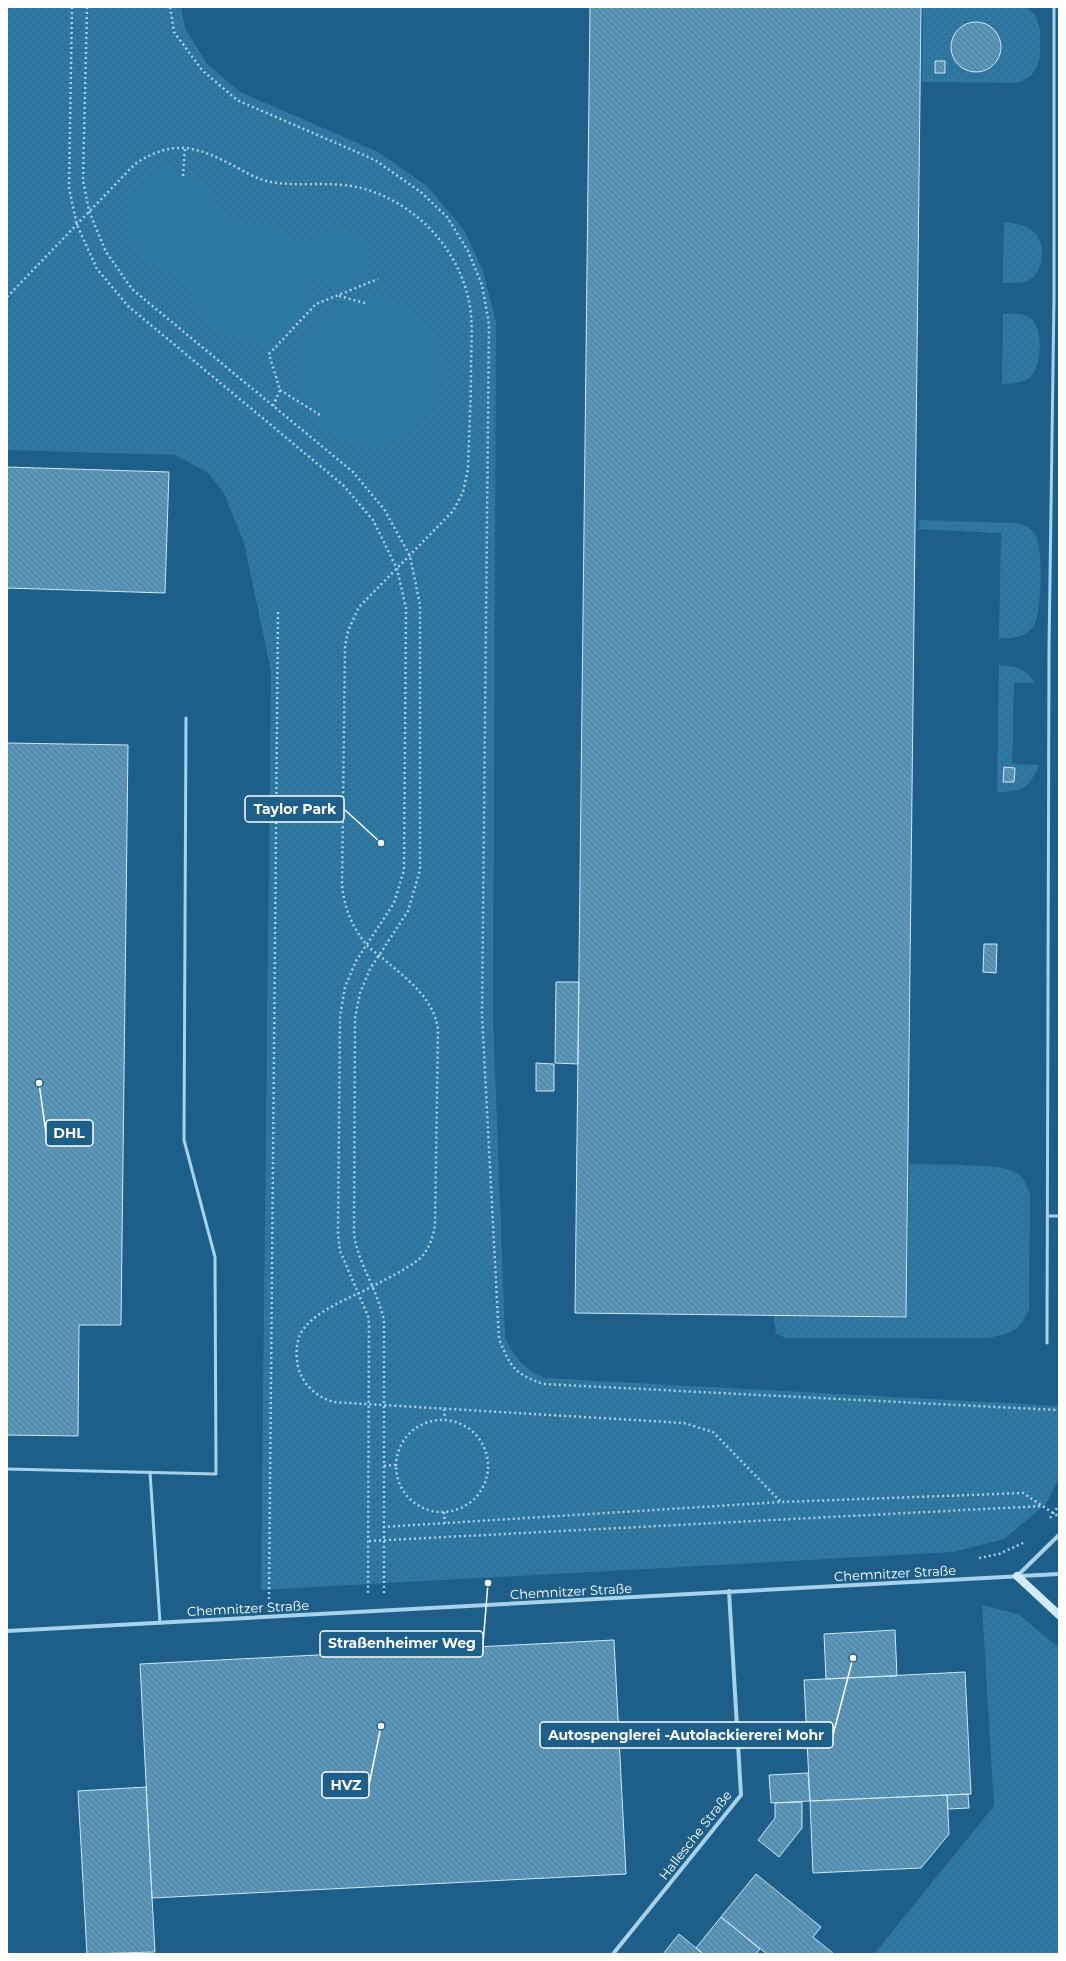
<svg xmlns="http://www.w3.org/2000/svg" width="1066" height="1961" font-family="Montserrat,sans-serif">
	<defs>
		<pattern id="grass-dots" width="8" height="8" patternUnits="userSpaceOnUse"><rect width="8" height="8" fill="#2d79a4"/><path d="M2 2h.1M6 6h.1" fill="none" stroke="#3c6278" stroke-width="1.8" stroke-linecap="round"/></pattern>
		<pattern id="building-back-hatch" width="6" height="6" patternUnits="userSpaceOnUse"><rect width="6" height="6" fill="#5a96b9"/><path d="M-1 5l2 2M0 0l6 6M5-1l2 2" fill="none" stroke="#557c93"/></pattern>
	</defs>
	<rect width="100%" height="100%" fill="#1d5f88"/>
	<path fill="url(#grass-dots)" d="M7 7H181L185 28 207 64 240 92 378 152 427 186 464 230 483 271 496 322 493 1016 505 1338C516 1359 523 1368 544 1378L1059 1406V1477L1046 1504 1004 1539 953 1552 261 1590 271 671 244 543 224 493 207 472 175 455 7 450Z
		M923 7 1027 8 1036 16 1040 30V56L1038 65 1031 76 1018 83 922 82Z
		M1004 222C1015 224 1028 224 1036 234 1045 245 1044 270 1031 279 1023 284 1013 283 1003 283Z
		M1003 314C1013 314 1025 312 1033 320 1043 331 1042 369 1029 378 1021 384 1011 383 1002 384Z
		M919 520 1016 523C1024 525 1032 528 1036 536 1043 549 1042 616 1033 627 1024 638 1012 639 999 638L1001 533 918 529Z
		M999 665C1016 666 1026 668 1035 683H1014L1012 764 1039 765C1029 789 1022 792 997 792Z
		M909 1164C929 1165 1001 1163 1015 1172 1024 1177 1026 1184 1030 1194L1029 1308C1021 1331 1011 1334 987 1338H785L776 1333 773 1315 907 1317Z
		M982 1605 1018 1614 1059 1648V1954H874L994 1806Z"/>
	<path fill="#2d79a4" d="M166 165 175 167 180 174 193 179 212 192 221 213 226 218 234 222 266 226 278 230 299 245 308 246C317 239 327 227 340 227 342 227 346 229 348 230 384 240 370 292 333 286 327 285 320 279 314 276L310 278 309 286 303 312 284 333 258 342 225 335 206 320 199 311 187 284 174 273 148 262 140 255 131 243 127 225 130 204 141 188 155 178 158 170Z
		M296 371a73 73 0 1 1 146 0a73 73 0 1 1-146 0Z"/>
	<path fill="url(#building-back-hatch)" stroke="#cbe8f8" d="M590 7H921L906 1317 575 1313Z
		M951 47a25 25 0 1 1 50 0a25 25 0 1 1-50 0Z
		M935 61H945V73H935Z
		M7 467 169 472 165 593 7 588Z
		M7 743 128 745 121 1325H79L78 1436 7 1435Z
		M1004 767 1015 768 1014 782H1003Z
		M984 944H997L996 973 983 972Z
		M556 982H579L578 1064 555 1063Z
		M536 1063 554 1064V1091H536Z
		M895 1630 897 1676 826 1679 824 1634Z
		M614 1640 626 1874 152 1898 140 1664Z
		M965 1672 971 1794 810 1801 804 1680Z
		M808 1773 810 1801 771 1803 769 1775Z
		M146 1787 155 1952 87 1954 78 1791Z
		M968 1794 969 1808 948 1809 947 1795Z
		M947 1795 949 1834 921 1868 813 1873 810 1801Z
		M802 1802V1828L779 1857 758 1840 775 1818V1803Z
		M756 1874 821 1927 813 1937 834 1954H767L721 1917Z
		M721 1917 760 1949 756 1954H703L696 1948Z
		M679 1934 696 1948 703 1954H663Z"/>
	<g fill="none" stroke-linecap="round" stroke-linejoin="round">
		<path stroke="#a6d2eb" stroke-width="2.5" stroke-dasharray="2 3" stroke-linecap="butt" d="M72 7 69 188 77 225 97 269 128 306 343 485 373 520 397 569 406 608 404 870 394 903 356 961 345 987 340 1017 338 1234 340 1251 368 1316 369 1324 368 1594
			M87 7 83 180 89 211 106 252 132 289 353 472 384 509 410 556 420 605V870L408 911 370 969 360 993 355 1018 354 1234C358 1264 378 1290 384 1321V1593
			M170 7 174 32 202 70 237 100 375 160 422 193 447 217 468 251 482 285 489 324 482 1015 499 1339C511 1368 514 1373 543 1384L1056 1410
			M183 176 185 148
			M339 296 365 303
			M7 297 135 164C174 138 198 147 236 167 245 172 254 177 263 180 295 189 330 179 365 189 418 205 461 251 470 307 473 327 471 347 471 367 471 401 469 435 468 469L463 492 453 511 359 607 348 631 345 646 342 885C344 907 352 927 366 944 370 949 375 952 380 956 404 977 433 996 438 1029L435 1225C433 1238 428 1252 418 1260 405 1270 388 1278 373 1286 351 1298 309 1312 299 1337 296 1346 296 1358 298 1367 303 1385 316 1396 333 1402L684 1423 713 1432 781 1502
			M280 390 320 415
			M273 406 280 390 269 354 316 304 378 279
			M444 1409 445 1419
			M396 1466a46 46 0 1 1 92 0a46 46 0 1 1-92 0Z
			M384 1466 395 1465
			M444 1512 445 1523
			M1050 1518 1059 1505
			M383 1527 781 1502 1023 1493 1059 1517
			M369 1541 1042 1506
			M979 1558 999 1554 1025 1542
			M269 1599 278 612"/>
		<path stroke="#a6d2eb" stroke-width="3" d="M1048 1216H1059
			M1047 1343 1049 649 1054 297V7
			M7 1469 216 1474 215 1257 184 1140 186 718
			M150 1472 160 1623"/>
		<path stroke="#a6d2eb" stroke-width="4" d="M1017 1576 1059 1535
			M7 1631 1059 1574
			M613 1954 741 1795 729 1591"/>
		<path stroke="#d2eaf8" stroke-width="8" d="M1017 1576 1059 1615"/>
	</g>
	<g text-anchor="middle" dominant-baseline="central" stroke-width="4" stroke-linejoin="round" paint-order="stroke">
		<g font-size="13" fill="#fff" stroke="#1d5f88">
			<text transform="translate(895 1573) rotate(-3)">Chemnitzer Straße</text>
			<text transform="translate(571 1591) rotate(-3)">Chemnitzer Straße</text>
			<text transform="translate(248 1608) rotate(-3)">Chemnitzer Straße</text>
			<text transform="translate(695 1835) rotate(-52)">Hallesche Straße</text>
		</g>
	</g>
	<path fill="none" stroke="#fff" stroke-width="1.5" d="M381 843L344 809M39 1083L46 1133M488 1583L483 1644M853 1658L833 1735M381 1726L369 1785"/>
	<g fill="#fff" stroke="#1d5f88" stroke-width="1.5">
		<circle cx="381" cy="843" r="4"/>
		<circle cx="39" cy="1083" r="4"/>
		<circle cx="488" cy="1583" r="4"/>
		<circle cx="853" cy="1658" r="4"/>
		<circle cx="381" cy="1726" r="4"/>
	</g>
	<g fill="#1d5f88" stroke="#fff" stroke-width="1.5">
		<rect x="245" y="796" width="99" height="26" rx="4"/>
		<rect x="46" y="1120" width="47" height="26" rx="4"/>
		<rect x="320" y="1631" width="163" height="26" rx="4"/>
		<rect x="540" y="1722" width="293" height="26" rx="4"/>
		<rect x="322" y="1772" width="47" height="26" rx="4"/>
	</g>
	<g font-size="14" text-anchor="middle" font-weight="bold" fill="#fff">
		<text x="295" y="814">Taylor Park</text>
		<text x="69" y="1138">DHL</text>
		<text x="402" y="1648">Straßenheimer Weg</text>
		<text x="686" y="1740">Autospenglerei -Autolackiererei Mohr</text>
		<text x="346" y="1790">HVZ</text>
	</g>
	<rect width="1066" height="1961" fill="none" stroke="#ffffff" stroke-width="16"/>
</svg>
